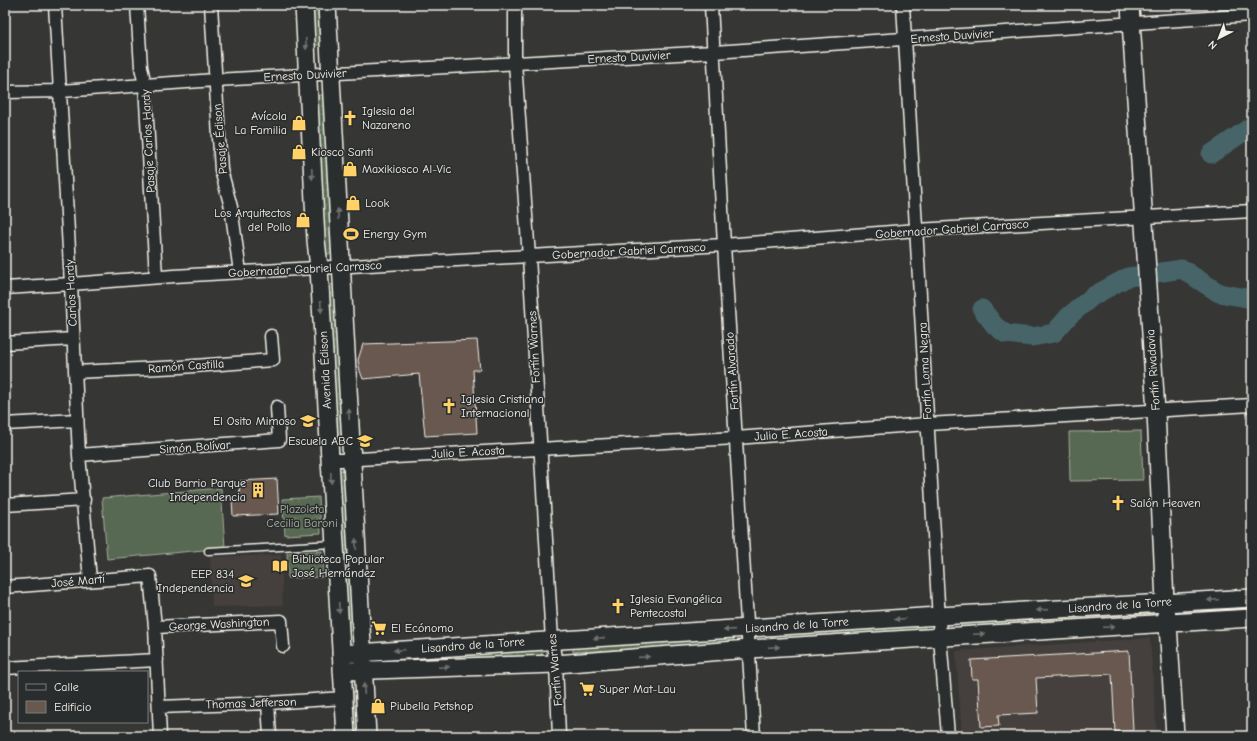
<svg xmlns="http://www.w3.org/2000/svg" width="1257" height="741" font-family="'Comic Neue',sans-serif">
	<defs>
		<pattern id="grass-dots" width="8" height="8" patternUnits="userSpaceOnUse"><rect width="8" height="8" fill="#586952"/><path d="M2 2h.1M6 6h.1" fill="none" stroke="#717f6b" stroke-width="1.8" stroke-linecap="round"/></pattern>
		<pattern id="forest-crowns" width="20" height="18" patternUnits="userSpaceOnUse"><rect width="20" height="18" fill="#586952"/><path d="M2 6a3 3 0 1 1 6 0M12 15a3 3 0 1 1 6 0" fill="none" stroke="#717f6b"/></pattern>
	</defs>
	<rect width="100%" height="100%" fill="#363635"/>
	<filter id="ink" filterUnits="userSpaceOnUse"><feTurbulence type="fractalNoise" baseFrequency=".025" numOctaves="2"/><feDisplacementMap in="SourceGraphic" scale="8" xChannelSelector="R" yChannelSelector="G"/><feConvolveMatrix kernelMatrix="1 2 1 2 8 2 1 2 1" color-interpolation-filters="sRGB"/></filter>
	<g filter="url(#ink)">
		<path fill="#45403d" d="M281 555 283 605 212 607 210 557Z
			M1150 638 1157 736H962L956 651Z"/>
		<path fill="url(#grass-dots)" stroke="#a6ad9d" d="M311 5H320L322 45H314Z
			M317 95H325L333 254H324Z
			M336 284 343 444H334L327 285Z
			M336 470H345L356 630 347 631Z
			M1252 606V611L1186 614V609Z
			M1148 611 1149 618 961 627 960 620Z
			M924 622 925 630 766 642V633Z
			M733 636 734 644 573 652V645Z
			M542 649V656L382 665V658Z
			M360 691 362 736H354L351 692Z"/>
		<path fill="url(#forest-crowns)" stroke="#a6ad9d" d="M319 497 321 533 285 535 282 499Z
			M322 551 324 577 288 578 287 553Z"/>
		<path fill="#586952" stroke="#a6ad9d" d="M1141 431 1143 480 1070 481 1069 432Z
			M221 488 225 548 107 559 102 498Z"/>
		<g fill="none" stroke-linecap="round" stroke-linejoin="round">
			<path stroke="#476568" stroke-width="19" d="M1211 154 1252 126
				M1156 273 1182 269 1219 293 1252 299
				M982 309 995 326 1006 334 1032 337 1054 333 1069 316 1093 296 1128 277 1136 276"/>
		</g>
		<path fill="#68594f" stroke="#f4f1e8" d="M477 340 480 370H473L477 433 425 436 419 374 363 379 360 371 358 360 363 344Z
			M277 479 279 514 233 516 232 500H240L239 481Z
			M1129 651 1133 731 1115 732 1112 674 1036 678 1038 713 998 715 999 726 981 727 978 679H972L971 660Z"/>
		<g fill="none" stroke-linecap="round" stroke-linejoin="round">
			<g stroke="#f4f1e8" stroke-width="9">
				<path id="lane" d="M208 551 333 544"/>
			</g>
			<g stroke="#f4f1e8" stroke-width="15">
				<path id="street" d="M55 5 71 284 79 455 90 580
					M137 5 141 67 145 85 156 277
					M211 5 221 170 231 207 240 272
					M515 5V63L529 257 552 640 556 664 559 736
					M711 5 724 245 754 736
					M903 5 940 637 948 736
					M5 92 61 91 215 80 714 52 1252 15
					M5 288 71 284 174 276 724 245 917 230 1252 211
					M5 343 73 339
					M75 372 181 367 273 360 271 336
					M5 424 77 420
					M79 455 279 440 277 407
					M330 460H341L736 438 928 424 1252 405
					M5 505 84 500
					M5 587 150 576 155 627 160 736
					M155 627 281 621 283 646
					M5 668 157 660
					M268 703 270 736
					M159 707 268 703 344 698"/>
			</g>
			<g stroke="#f4f1e8" stroke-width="20">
				<path id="secondary" d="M304 5 316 240 319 268 346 736
					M327 5 367 736
					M1130 5 1156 412 1165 602 1168 624 1175 736
					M341 654 939 616 1252 598
					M342 671 556 664 749 649 1252 618"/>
			</g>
			<use href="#lane" stroke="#2a2d2e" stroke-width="6"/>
			<use href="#street" stroke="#2a2d2e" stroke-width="12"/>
			<use href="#secondary" stroke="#2a2d2e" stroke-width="17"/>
		</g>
		<defs><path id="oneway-solid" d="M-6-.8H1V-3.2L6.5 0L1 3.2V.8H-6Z"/></defs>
		<g fill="#71726f">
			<use href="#oneway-solid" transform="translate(306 44) rotate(88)"/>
			<use href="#oneway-solid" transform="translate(312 174) rotate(87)"/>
			<use href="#oneway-solid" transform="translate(338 214) rotate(-93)"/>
			<use href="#oneway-solid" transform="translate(321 307) rotate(87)"/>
			<use href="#oneway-solid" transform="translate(349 414) rotate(-93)"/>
			<use href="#oneway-solid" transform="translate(331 478) rotate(87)"/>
			<use href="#oneway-solid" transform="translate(356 544) rotate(-93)"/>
			<use href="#oneway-solid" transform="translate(1213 600) rotate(177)"/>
			<use href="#oneway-solid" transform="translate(339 608) rotate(87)"/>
			<use href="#oneway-solid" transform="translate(1042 610) rotate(176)"/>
			<use href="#oneway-solid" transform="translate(900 619) rotate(176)"/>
			<use href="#oneway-solid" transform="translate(1109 627) rotate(-3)"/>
			<use href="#oneway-solid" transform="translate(729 630) rotate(176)"/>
			<use href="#oneway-solid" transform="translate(979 634) rotate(-3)"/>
			<use href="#oneway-solid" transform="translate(599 638) rotate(176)"/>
			<use href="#oneway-solid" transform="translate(774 647) rotate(-3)"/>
			<use href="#oneway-solid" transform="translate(399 650) rotate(176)"/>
			<use href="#oneway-solid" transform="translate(644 657) rotate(-4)"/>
			<use href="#oneway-solid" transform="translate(444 667) rotate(-2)"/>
			<use href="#oneway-solid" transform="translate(364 689) rotate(-93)"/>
		</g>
	</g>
	<defs>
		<g id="church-bare" transform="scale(1.2)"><path d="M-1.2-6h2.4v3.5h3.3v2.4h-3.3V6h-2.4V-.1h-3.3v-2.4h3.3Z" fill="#ffd166" stroke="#2a2d2e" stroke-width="2.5" paint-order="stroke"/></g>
		<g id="shop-bare" transform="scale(1.2)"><path d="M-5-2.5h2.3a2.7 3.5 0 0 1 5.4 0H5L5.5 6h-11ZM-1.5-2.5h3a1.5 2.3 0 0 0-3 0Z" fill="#ffd166" stroke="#2a2d2e" stroke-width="2.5" paint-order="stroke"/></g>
		<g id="stadium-bare" transform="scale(1.2)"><path d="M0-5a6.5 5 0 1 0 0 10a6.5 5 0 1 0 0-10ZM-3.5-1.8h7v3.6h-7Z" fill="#ffd166" stroke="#2a2d2e" stroke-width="2.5" paint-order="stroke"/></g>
		<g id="school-bare" transform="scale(1.2)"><path d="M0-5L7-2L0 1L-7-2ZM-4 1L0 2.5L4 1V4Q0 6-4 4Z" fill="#ffd166" stroke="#2a2d2e" stroke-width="2.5" paint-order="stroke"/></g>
		<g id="building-bare" transform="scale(1.2)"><path d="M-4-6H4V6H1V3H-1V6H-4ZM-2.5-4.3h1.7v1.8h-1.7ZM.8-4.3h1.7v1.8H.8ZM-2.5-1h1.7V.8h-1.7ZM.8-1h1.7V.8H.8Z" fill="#ffd166" stroke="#2a2d2e" stroke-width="2.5" paint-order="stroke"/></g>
		<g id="library-bare" transform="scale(1.2)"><path d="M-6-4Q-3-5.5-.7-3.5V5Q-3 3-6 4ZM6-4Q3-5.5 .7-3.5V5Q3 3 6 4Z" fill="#ffd166" stroke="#2a2d2e" stroke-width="2.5" paint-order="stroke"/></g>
		<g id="supermarket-bare" transform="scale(1.2)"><path d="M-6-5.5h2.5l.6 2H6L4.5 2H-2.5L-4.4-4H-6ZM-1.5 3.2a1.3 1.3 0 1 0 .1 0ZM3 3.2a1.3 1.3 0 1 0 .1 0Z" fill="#ffd166" stroke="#2a2d2e" stroke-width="2.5" paint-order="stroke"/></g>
	</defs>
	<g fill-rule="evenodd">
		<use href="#church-bare" x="350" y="118"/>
		<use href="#shop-bare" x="299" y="123"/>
		<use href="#shop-bare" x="299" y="152"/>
		<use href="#shop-bare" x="350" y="169"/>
		<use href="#shop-bare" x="353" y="203"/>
		<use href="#shop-bare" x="303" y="220"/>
		<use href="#stadium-bare" x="351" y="234"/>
		<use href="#church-bare" x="449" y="406"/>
		<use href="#school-bare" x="308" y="421"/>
		<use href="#school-bare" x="365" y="441"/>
		<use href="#building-bare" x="258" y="490"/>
		<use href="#church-bare" x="1118" y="503"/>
		<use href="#library-bare" x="280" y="566"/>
		<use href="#school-bare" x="246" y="581"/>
		<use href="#church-bare" x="618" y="606"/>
		<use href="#supermarket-bare" x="379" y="628"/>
		<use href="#supermarket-bare" x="587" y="689"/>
		<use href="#shop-bare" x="378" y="706"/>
	</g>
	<g text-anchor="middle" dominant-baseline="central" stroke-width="3" stroke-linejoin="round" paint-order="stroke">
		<g font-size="12" fill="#f4f1e8" stroke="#2a2d2e">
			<text transform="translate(952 36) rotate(-4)">Ernesto Duvivier</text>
			<text transform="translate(629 57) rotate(-3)">Ernesto Duvivier</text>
			<text transform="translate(305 75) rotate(-3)">Ernesto Duvivier</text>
			<text transform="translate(220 139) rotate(-95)">Pasaje Édison</text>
			<text transform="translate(148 141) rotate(-93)">Pasaje Carlos Hardy</text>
			<text transform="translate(952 229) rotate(-4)">Gobernador Gabriel Carrasco</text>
			<text transform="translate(629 251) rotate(-3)">Gobernador Gabriel Carrasco</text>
			<text transform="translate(305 269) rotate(-3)">Gobernador Gabriel Carrasco</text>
			<text transform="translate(71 293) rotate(-93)">Carlos Hardy</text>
			<text transform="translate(534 347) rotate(-93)">Fortín Warnes</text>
			<text transform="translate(186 366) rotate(-4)">Ramón Castilla</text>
			<text transform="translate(325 370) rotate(-93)">Avenida Édison</text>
			<text transform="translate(1153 370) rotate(-94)">Fortín Rivadavia</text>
			<text transform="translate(732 371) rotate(-94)">Fortín Alvarado</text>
			<text transform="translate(925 371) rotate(-93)">Fortín Loma Negra</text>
			<text transform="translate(791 434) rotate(-4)">Julio E. Acosta</text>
			<text transform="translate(195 447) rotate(-4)">Simón Bolívar</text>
			<text transform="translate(468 452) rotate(-3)">Julio E. Acosta</text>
			<text transform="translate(78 581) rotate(-5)">José Martí</text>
			<text transform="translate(1120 605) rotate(-4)">Lisandro de la Torre</text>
			<text transform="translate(219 624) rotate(-3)">George Washington</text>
			<text transform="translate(797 625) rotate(-4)">Lisandro de la Torre</text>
			<text transform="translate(473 645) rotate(-4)">Lisandro de la Torre</text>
			<text transform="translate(555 670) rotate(-95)">Fortín Warnes</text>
			<text transform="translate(251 703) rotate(-2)">Thomas Jefferson</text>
		</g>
		<g font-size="12" fill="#f4f1e8" stroke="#2a2d2e" text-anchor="start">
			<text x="362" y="111">Iglesia del<tspan x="362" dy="14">Nazareno</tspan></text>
			<text x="287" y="116" text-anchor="end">Avícola<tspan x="287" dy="14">La Familia</tspan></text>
			<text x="311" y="152">Kiosco Santi</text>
			<text x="362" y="169">Maxikiosco Al-Vic</text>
			<text x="365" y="203">Look</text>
			<text x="291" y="213" text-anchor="end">Los Arquitectos<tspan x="291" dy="14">del Pollo</tspan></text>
			<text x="363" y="234">Energy Gym</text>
			<text x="461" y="399">Iglesia Cristiana<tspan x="461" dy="14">Internacional</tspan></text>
			<text x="296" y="421" text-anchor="end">El Osito Mimoso</text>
			<text x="353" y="441" text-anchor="end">Escuela ABC</text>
			<text x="246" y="483" text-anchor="end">Club Barrio Parque<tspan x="246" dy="14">Independencia</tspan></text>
			<text x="1130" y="503">Salón Heaven</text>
			<text x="292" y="559">Biblioteca Popular<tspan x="292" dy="14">José Hernández</tspan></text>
			<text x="234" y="574" text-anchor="end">EEP 834<tspan x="234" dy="14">Independencia</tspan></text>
			<text x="630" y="599">Iglesia Evangélica<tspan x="630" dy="14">Pentecostal</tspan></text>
			<text x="391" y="628">El Ecónomo</text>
			<text x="599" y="689">Super Mat-Lau</text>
			<text x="390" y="706">Piubella Petshop</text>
		</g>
		<g font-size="12" fill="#aeb4a4" stroke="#2a2d2e">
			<text x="302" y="509">Plazoleta<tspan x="302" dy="14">Cecilia Baroni</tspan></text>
		</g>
	</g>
	<rect width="1257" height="741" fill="none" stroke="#2a2d2e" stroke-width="20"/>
	<rect x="10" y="10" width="1237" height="721" fill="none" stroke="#f4f1e8" stroke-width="1.5" filter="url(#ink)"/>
	<rect x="18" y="671" width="130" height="52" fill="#2a2d2e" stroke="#7b7b78"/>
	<rect x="26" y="684" width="20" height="6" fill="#2a2d2e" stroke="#7b7b78"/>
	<text x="54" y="691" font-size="12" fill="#f4f1e8">Calle</text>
	<rect x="26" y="701" width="20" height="12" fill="#68594f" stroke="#7b7b78"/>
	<text x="54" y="711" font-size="12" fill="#f4f1e8">Edificio</text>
	<g transform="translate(1219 38) rotate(222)" stroke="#2a2d2e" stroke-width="3" paint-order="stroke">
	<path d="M0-3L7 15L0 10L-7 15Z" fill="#f4f1e8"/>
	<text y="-6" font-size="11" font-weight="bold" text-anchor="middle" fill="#f4f1e8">N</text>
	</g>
</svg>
